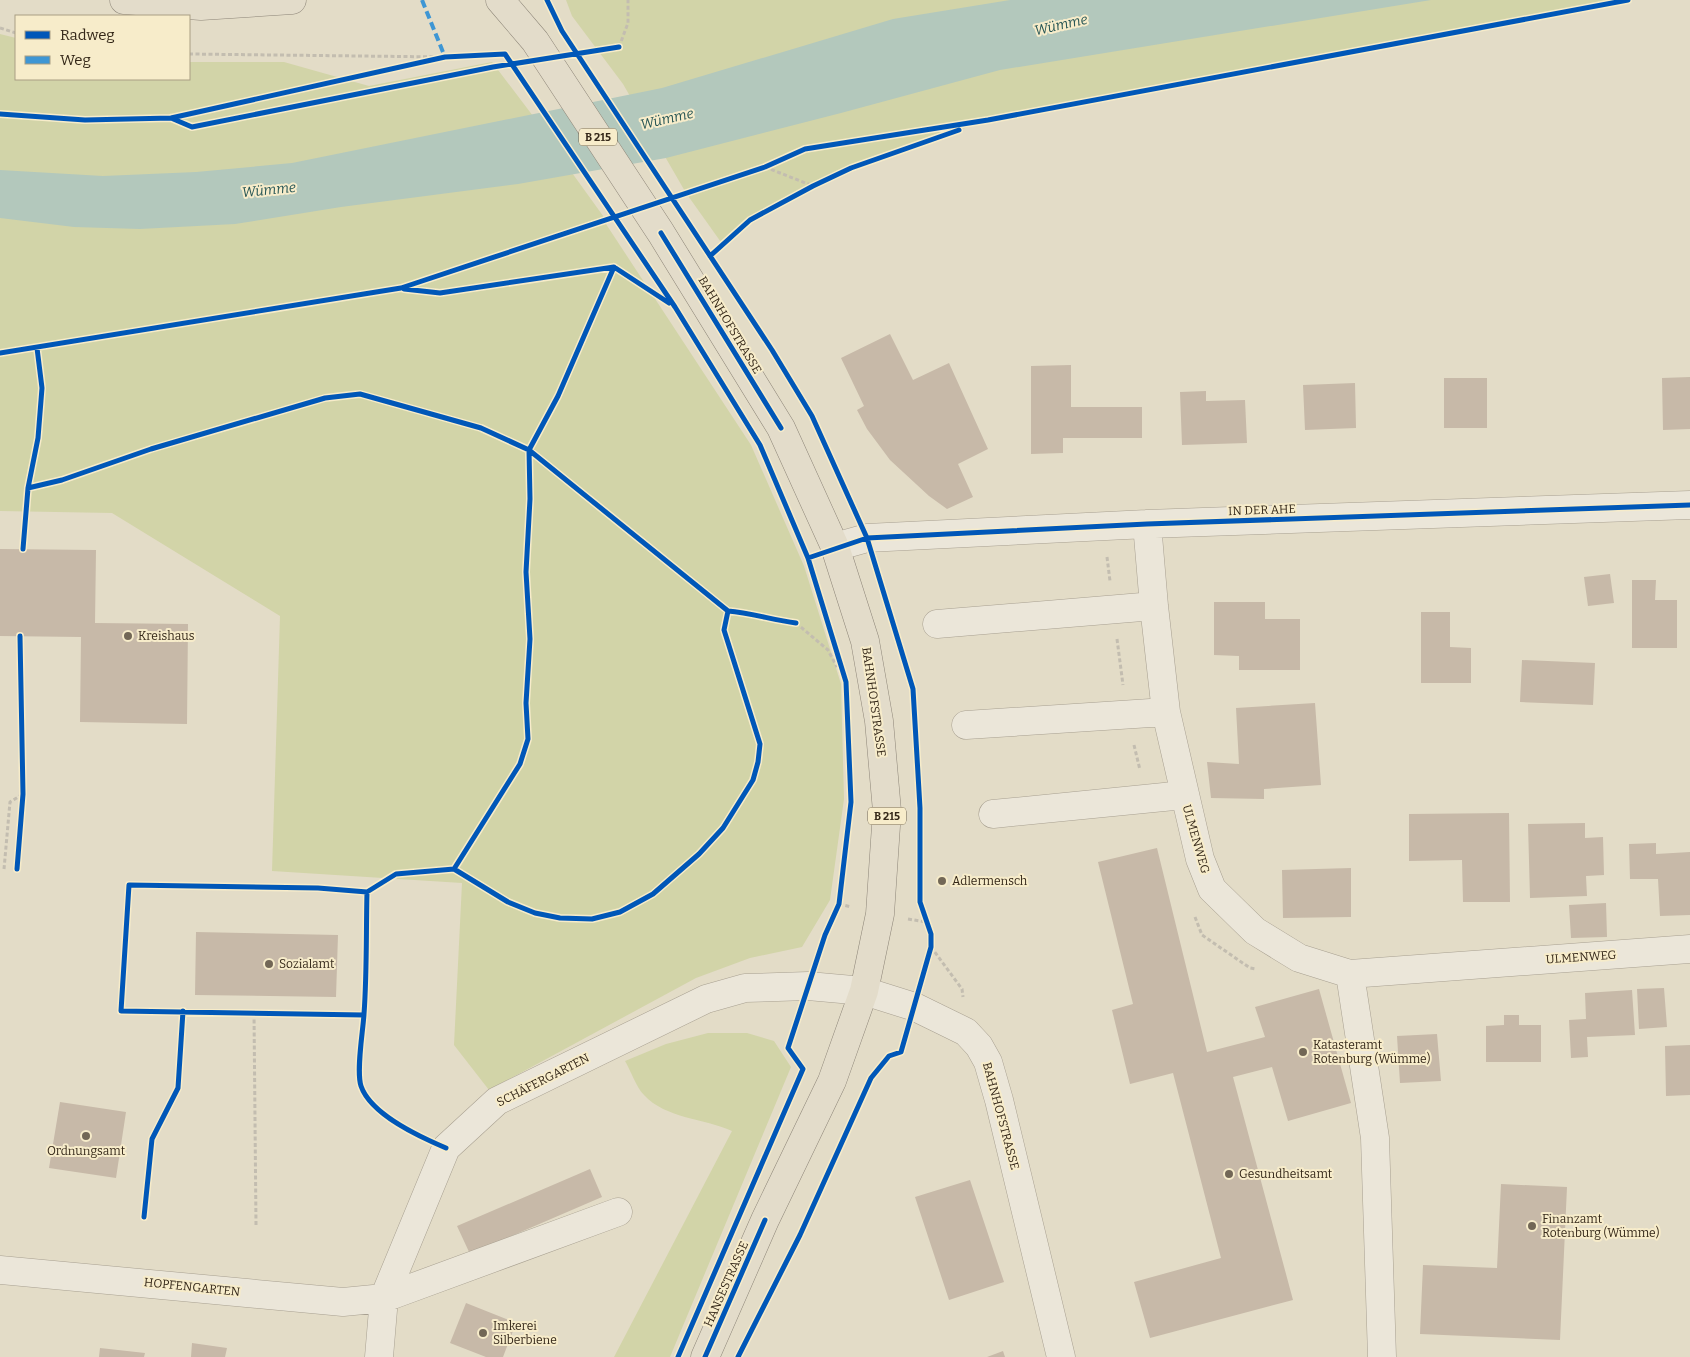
<svg xmlns="http://www.w3.org/2000/svg" width="1690" height="1357" font-family="Bitter,serif">
	<rect width="100%" height="100%" fill="#e3dcc7"/>
	<path fill="#d2d4a8" d="M566 0H1628L988 120 851 168 750 220 723 245 686 193 623 84 572 16Z
		M0 34 16 38V79H189V62H284L369 86 492 62 533 116H531L606 220 604 221 751 445 804 566 841 684 844 799 830 900 802 947 750 958 696 978 489 1090 454 1045 462 883 272 871 280 616 112 513 0 511Z
		M708 1033H747L774 1041 791 1067 670 1357H614L732 1131C704 1118 666 1119 644 1095 636 1087 631 1071 625 1061L666 1044Z"/>
	<path fill="#b3c8bc" d="M1010 0H1431L1000 70 841 113 666 158 518 184 341 207 235 224 140 229 74 227 0 218V170L103 176 196 172 292 163 662 88 893 19Z"/>
	<path fill="#c7b9a8" d="M890 334 913 380 949 363 988 449 958 464 973 497 947 509 929 496 890 460 867 429 857 410 864 406 841 358Z
		M1071 365V407H1142V438H1063V453L1031 454V366Z
		M1690 377V429L1663 430 1662 378Z
		M1444 378H1487V428H1444Z
		M1355 383 1356 428 1305 430 1303 385Z
		M1206 391V401L1245 400 1247 443 1182 445 1180 392Z
		M0 549 96 550 95 623 188 624 187 724 80 722 81 637 0 636Z
		M1610 574 1614 603 1588 606 1584 577Z
		M1632 580H1656L1655 600H1677V648H1632Z
		M1214 602H1265V619H1300V670H1239V656L1214 655Z
		M1421 612H1450V647L1471 648V683H1421Z
		M1522 660 1595 663 1593 705 1520 702Z
		M1315 703 1321 785 1264 789V799L1211 798 1207 762 1239 764 1236 708Z
		M1509 813 1510 902H1463L1462 860 1409 861V814Z
		M1585 823V838L1603 837 1604 875 1586 876 1587 896 1530 898 1528 824Z
		M1656 843V854L1690 852V915L1660 916 1658 879H1630L1629 844Z
		M1157 848 1207 1052 1265 1037 1255 1007 1319 989 1351 1103 1288 1121 1272 1067 1233 1077 1293 1300 1150 1338 1134 1282 1221 1258 1173 1073 1130 1084 1112 1010 1133 1004 1098 862Z
		M1351 868V917L1283 918 1282 870Z
		M1606 903 1607 937 1571 938 1569 905Z
		M196 932 338 935 336 997 195 995Z
		M1664 988 1667 1027 1639 1029 1637 989Z
		M1632 990 1635 1035 1587 1037 1588 1057 1571 1058 1569 1020 1586 1019 1585 993Z
		M1504 1015H1519V1025H1541V1062H1486V1026L1504 1025Z
		M1437 1034 1441 1081 1400 1083 1397 1036Z
		M1690 1045V1095L1666 1096 1665 1046Z
		M60 1102 126 1112 116 1178 49 1168Z
		M590 1169 602 1197 470 1254 457 1226Z
		M970 1180 1004 1282 949 1300 915 1197Z
		M1501 1184 1567 1187 1560 1340 1420 1334 1423 1265 1497 1268Z
		M466 1303 516 1323 503 1357H486L450 1343Z
		M192 1343 227 1348 225 1357H191Z
		M100 1348 145 1353 144 1357H99Z
		M1003 1351 1005 1357H987Z"/>
	<g fill="none" stroke-linecap="round" stroke-linejoin="round">
		<g stroke="#a8a091" stroke-width="29">
			<path id="minor" d="M1147 524 1154 606 1166 712 1200 859 1212 889 1255 931 1299 958 1350 974 1690 949
				M835 547 867 538 1147 524 1690 505
				M937 624 1154 606
				M966 725 1166 712
				M993 814 1184 795
				M1350 974 1375 1138 1382 1357
				M0 1270 343 1302 384 1298 618 1212
				M379 1357 384 1298 446 1148 497 1101 706 999 745 988 808 986 864 991 915 1007 966 1032 979 1046 988 1062 999 1100 1061 1357"/>
		</g>
		<g stroke="#8d8578" stroke-width="29">
			<path id="major" d="M124 0 201 6 292 0
				M500 0 535 41 661 233 781 428 835 547 865 641 879 721 887 811 880 914 864 991 832 1081 765 1220 705 1357"/>
		</g>
		<path stroke="#c3bdb0" stroke-width="3" stroke-dasharray="4 2.5" stroke-linecap="butt" d="M0 28 16 33
			M619 47 628 23V0
			M189 54 445 57
			M765 167 813 186
			M1107 557 1110 581
			M796 623 828 650 837 667
			M1117 639 1123 685
			M1134 745 1140 770
			M4 869 10 802 23 794
			M839 904 851 907
			M1195 917 1202 935 1250 968 1256 969
			M908 919 926 922
			M931 947 962 989 963 997
			M254 1013 256 1225"/>
		<use href="#minor" stroke="#ebe6d9" stroke-width="28"/>
		<use href="#major" stroke="#e3dcca" stroke-width="28"/>
		<path stroke="#3e96d4" stroke-width="4" stroke-dasharray="8 4" stroke-linecap="butt" d="M422 0 445 57"/>
		<g stroke="#f7ecca" stroke-width="8">
			<path id="cycleway" d="M547 0 562 31 772 350 812 416 867 538 913 689 920 808V902L931 934V947L901 1052 889 1056 871 1078 800 1235 738 1357
				M0 114 85 120 171 118 445 57 505 54 675 307 760 445 808 558 846 682 851 802 839 904 825 935 788 1048 803 1069 678 1357
				M171 118 192 127 493 67 619 47
				M661 233 781 428
				M710 256 750 220 813 186 851 168 959 130
				M404 289 440 293 614 267 669 303
				M0 353 401 288 765 167 805 149 988 120 1628 0
				M28 488 62 480 151 449 325 398 360 394 481 428 529 450 728 611C751 613 773 620 796 623
				M23 549 28 488 38 438 42 388 37 348
				M808 558 867 538 1147 524 1690 505
				M17 869 23 794 20 636
				M454 869 520 764 528 739 526 703 530 639 526 572 530 499 529 450 558 396 614 267
				M367 892C366 932 367 973 364 1014 363 1031 356 1071 361 1086 371 1115 420 1137 446 1148
				M364 1015 121 1011 129 885 318 888 367 892 396 874 454 869 508 902 535 913 560 918 592 919 620 912 653 894 699 854 723 828 753 780 758 762 760 744 724 630 728 611
				M144 1217 152 1139 178 1088 183 1011
				M705 1357 765 1220"/>
		</g>
		<use href="#cycleway" stroke="#0057b8" stroke-width="5"/>
	</g>
	<g fill="#726756" stroke="#f7ecca" stroke-width="2">
		<circle cx="128" cy="636" r="5"/>
		<circle cx="942" cy="881" r="5"/>
		<circle cx="269" cy="964" r="5"/>
		<circle cx="1303" cy="1052" r="5"/>
		<circle cx="86" cy="1136" r="5"/>
		<circle cx="1229" cy="1174" r="5"/>
		<circle cx="1532" cy="1226" r="5"/>
		<circle cx="483" cy="1333" r="5"/>
	</g>
	<g text-anchor="middle" dominant-baseline="central" stroke-width="4" stroke-linejoin="round" paint-order="stroke">
		<g fill="#f7ecca" stroke="#6f634e" stroke-width="1">
			<rect x="579" y="128.5" width="38" height="17" rx="4"/>
			<rect x="868" y="807.5" width="38" height="17" rx="4"/>
		</g>
		<g font-size="11" font-weight="bold" fill="#352819">
			<text x="598" y="137">B 215</text>
			<text x="887" y="816">B 215</text>
		</g>
		<g font-size="12" fill="#352819" stroke="#f7ecca">
			<text transform="translate(730 325) rotate(59)">BAHNHOFSTRASSE</text>
			<text transform="translate(1262 510) rotate(-2)">IN DER AHE</text>
			<text transform="translate(874 702) rotate(82)">BAHNHOFSTRASSE</text>
			<text transform="translate(1196 839) rotate(74)">ULMENWEG</text>
			<text transform="translate(1581 957) rotate(-4)">ULMENWEG</text>
			<text transform="translate(543 1080) rotate(-27)">SCHÄFERGARTEN</text>
			<text transform="translate(1001 1116) rotate(75)">BAHNHOFSTRASSE</text>
			<text transform="translate(726 1284) rotate(-66)">HANSESTRASSE</text>
			<text transform="translate(192 1287) rotate(6)">HOPFENGARTEN</text>
		</g>
		<g font-size="12" fill="#352819" stroke="#f7ecca" text-anchor="start">
			<text x="138" y="636">Kreishaus</text>
			<text x="952" y="881">Adlermensch</text>
			<text x="279" y="964">Sozialamt</text>
			<text x="1313" y="1045">Katasteramt<tspan x="1313" dy="14">Rotenburg (Wümme)</tspan></text>
			<text x="86" y="1151" text-anchor="middle">Ordnungsamt</text>
			<text x="1239" y="1174">Gesundheitsamt</text>
			<text x="1542" y="1219">Finanzamt<tspan x="1542" dy="14">Rotenburg (Wümme)</tspan></text>
			<text x="493" y="1326">Imkerei<tspan x="493" dy="14">Silberbiene</tspan></text>
		</g>
		<g font-size="14" font-style="italic" fill="#275655" stroke="#f7ecca">
			<text transform="translate(1061 25) rotate(-13)">Wümme</text>
			<text transform="translate(667 119) rotate(-13)">Wümme</text>
			<text transform="translate(269 190) rotate(-6)">Wümme</text>
		</g>
	</g>
	<rect x="15" y="15" width="175" height="65" fill="#f7ecca" stroke="#a99e83"/>
	<rect x="25" y="31" width="25" height="8" fill="#0057b8" stroke="#a99e83"/>
	<text x="60" y="40" font-size="15" fill="#352819">Radweg</text>
	<rect x="25" y="56" width="25" height="8" fill="#3e96d4" stroke="#a99e83"/>
	<text x="60" y="65" font-size="15" fill="#352819">Weg</text>
</svg>
